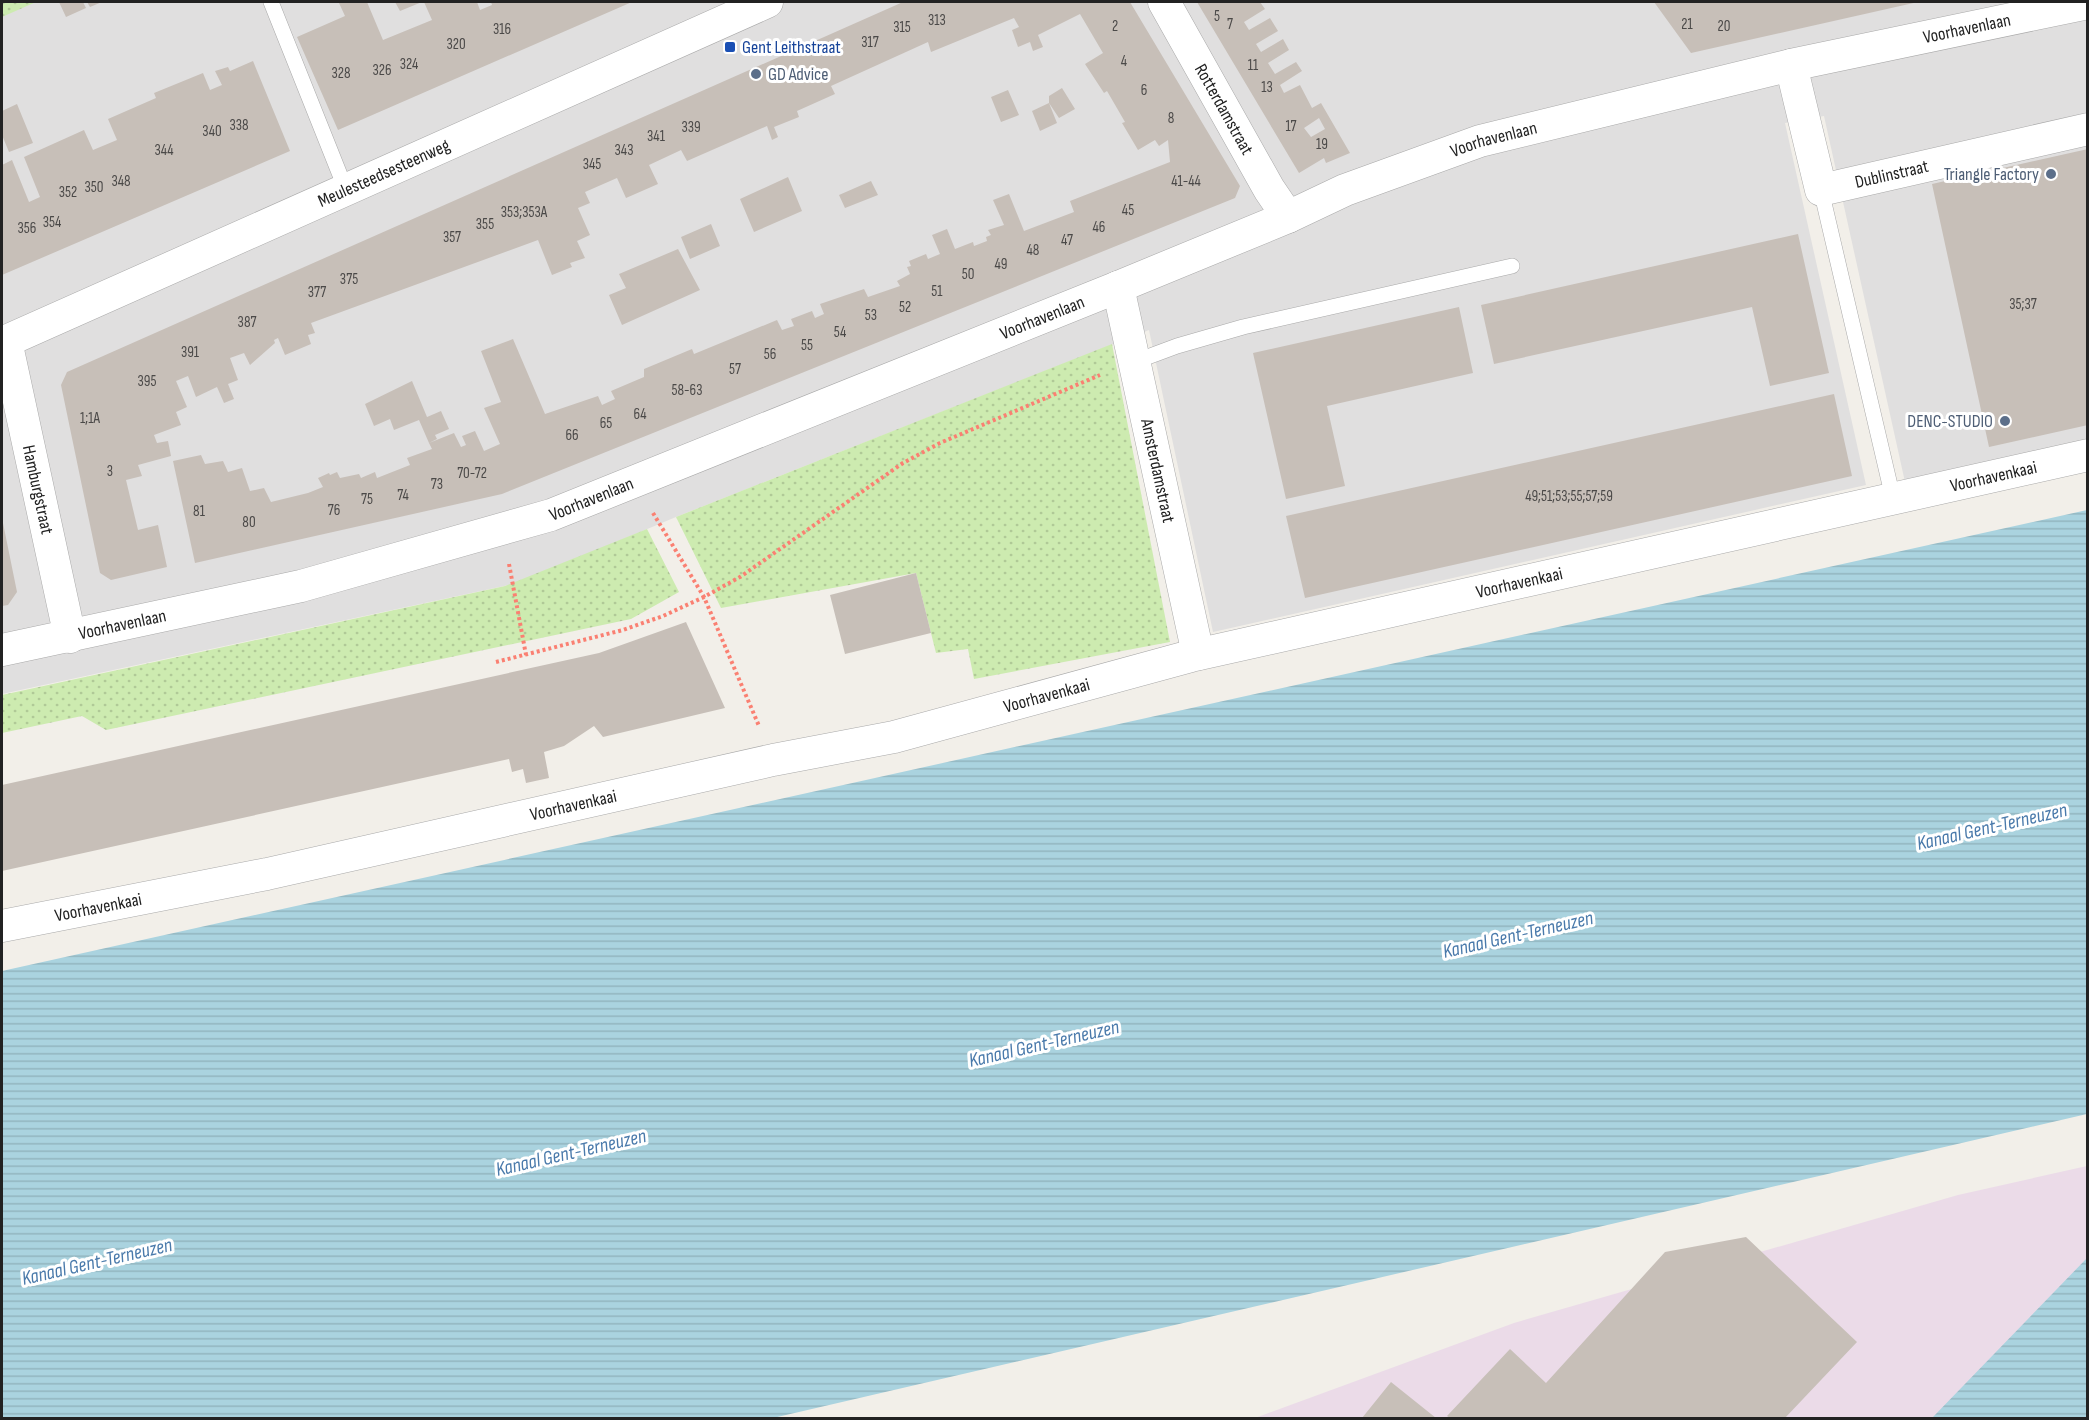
<svg xmlns="http://www.w3.org/2000/svg" width="2089" height="1420" font-family="'Sofia Sans Condensed',sans-serif">
	<defs>
		<pattern id="grass-dots" width="8" height="8" patternUnits="userSpaceOnUse" patternTransform="scale(1.5)"><rect width="8" height="8" fill="#cdebb0"/><path d="M2 2h.1M6 6h.1" fill="none" stroke="#b0c997" stroke-width="1.8" stroke-linecap="round"/></pattern>
		<pattern id="water-rules" width="6" height="5" patternUnits="userSpaceOnUse" patternTransform="scale(1.5)"><rect width="6" height="5" fill="#aad3df"/><path d="M0 2.5h6" fill="none" stroke="#92b5bf"/></pattern>
	</defs>
	<rect width="100%" height="100%" fill="#f2efe9"/>
	<path fill="#e0dfdf" d="M2 2H2087V441L1905 482 1824 116 1785 123 1866 485 1213 632 1149 330 676 517 518 583 2 694Z"/>
	<path fill="#ebdbe8" d="M2087 1166V1418H1255L1514 1323 1958 1195Z"/>
	<path fill="url(#grass-dots)" d="M2 2H36L2 17Z
		M1112 344 1170 642 974 679 968 649 936 653 916 573 721 608 676 517Z
		M647 529 679 592 631 619 106 730 82 716 2 733V695L505 586Z"/>
	<path fill="url(#water-rules)" d="M2087 510V1114L773 1418H2V971Z
		M2087 1258V1418H1932Z"/>
	<path fill="#c7bfb8" fill-rule="evenodd" d="M59 2H83L86 8 66 17Z
		M87 2H102L90 7Z
		M342 2H367L383 40 432 20 424 2H477L480 10 492 5 491 2H632L338 130 297 37 345 16 339 3Z
		M395 2H422L400 11Z
		M903 2H1130L1240 186 1235 198 502 494 195 563 173 461 201 455 205 464 223 461 228 472 242 468 250 491 264 488 271 502 308 493 323 487 318 478 329 473 330 475 337 472 340 478 359 474 361 478 375 472 377 478 410 465 407 458 432 449 429 443 454 433 461 447 466 445 462 436 475 431 484 451 500 444 484 408 501 402 481 351 513 339 545 414 598 396 602 405 615 399 611 391 644 377V369L692 349 694 354 777 320 782 330 794 326 791 319 812 311 815 318 824 314 820 304 864 289 868 297 900 286 897 281 910 274 907 267 911 266 909 261 926 254 928 259 940 254 932 235 947 229 955 249 973 242 974 246 987 241 986 237 991 235 988 230 1004 225 993 200 1009 194 1024 231 1074 212 1070 201 1170 162 1168 140 1159 146 1155 140 1138 150 1122 123 1125 122 1107 91 1104 93 1085 64 1103 53 1080 14 1038 35 1043 47 1033 51 1030 42 1018 47 1012 30 1019 27 1014 18 931 52 928 42 831 86 835 94 797 111 799 117 774 127 778 137 772 140 767 126 687 161 681 150 679 151 649 165 658 184 626 198 617 178 585 192 590 203 578 208 590 235 577 241 585 258 570 263 572 267 552 275 538 240 311 323 315 333 308 335 311 344 285 355 278 338 274 340 275 343 250 365 244 353 230 358 238 380 228 384 234 399 224 403 217 387 196 397 188 376 176 381 187 407 176 412 181 425 154 435 157 443 168 441 171 456 138 465 142 476 126 480 138 530 158 525 167 567 111 580 100 573 61 385 67 372Z
		M1197 2H1260L1265 9 1244 22 1249 30 1270 18 1278 31 1256 44 1261 52 1283 39 1289 50 1268 63 1275 74 1296 62 1302 71 1280 85 1284 93 1300 85 1312 108 1321 103 1350 153 1326 163 1324 158 1299 173ZM1319 118 1325 129 1311 137 1304 128Z
		M1654 2H1918L1691 53Z
		M253 61 290 151 2 275V165L12 160 29 202 40 197 24 157 84 130 93 150 117 140 108 119 156 98 154 93 203 73 210 90 222 85 215 71 228 67 230 71Z
		M1062 88 1075 109 1059 118 1049 103V96Z
		M1008 90 1019 115 1001 122 991 97Z
		M1049 103 1057 123 1040 131 1032 111Z
		M17 104 33 143 9 152 2 135V111Z
		M2088 149V425L1989 447 1932 184Z
		M788 177 802 211 754 232 740 199Z
		M871 181 878 195 845 208 839 195Z
		M711 224 720 246 690 259 681 237Z
		M1798 234 1829 373 1770 386 1752 307 1494 364 1481 305Z
		M678 249 700 290 622 325 609 295 626 288 619 274Z
		M1459 307 1473 373 1327 406 1345 486 1286 499 1253 353Z
		M412 381 427 417 441 411 449 429 435 435 437 439 429 443 419 420 394 430 390 419 374 426 365 404Z
		M1834 394 1852 476 1305 598 1286 516Z
		M3 523 17 592 8 605 2 606Z
		M916 573 931 633 845 654 830 595Z
		M686 622 725 708 603 737 594 726 564 746 544 752 549 778 526 783 523 769 512 772 509 759 2 871V785L599 653Z
		M1746 1237 1857 1342 1785 1418H1450L1447 1416 1510 1349 1546 1383 1665 1252Z
		M1391 1382 1436 1418H1362Z"/>
	<g fill="none" stroke-linecap="round" stroke-linejoin="round">
		<g stroke="#a9a9a9" stroke-width="16">
			<path id="service" d="M271 2 346 190
				M1821 190 1893 498
				M1134 362 1177 346 1243 327 1512 266"/>
		</g>
		<g stroke="#a9a9a9" stroke-width="33">
			<g id="minor">
				<path id="s1" d="M1164 2 1269 189 1288 217"/>
				<path id="s2" d="M1791 65 1821 190 2088 129"/>
				<path id="s3" d="M1118 287 1198 654"/>
				<path id="s4" d="M6 341 70 637"/>
				<path id="s5" d="M2 343 767 2"/>
				<path id="s6" d="M2 650 301 586 551 515 1118 287 1288 217 1345 190 1480 141 1791 65 2088 3"/>
				<path id="s7" d="M2 926 267 874 773 760 894 737 1191 656 2088 455"/>
			</g>
		</g>
		<path stroke="#fa8072" stroke-width="4" stroke-dasharray="3 3" stroke-linecap="butt" d="M653 513 704 597 759 726
			M509 564 526 655
			M496 662 623 630 663 616 704 597 740 577 903 463 940 443 1100 375"/>
		<use href="#service" stroke="#fff" stroke-width="15"/>
		<use href="#minor" stroke="#fff" stroke-width="32"/>
	</g>
	<rect fill="#1a4fb4" stroke="#fff" stroke-width="2" x="724" y="41" width="12" height="12" rx="3"/>
	<g fill="#5c6f8a" stroke="#fff" stroke-width="2">
		<circle cx="756" cy="74" r="6"/>
		<circle cx="2051" cy="174" r="6"/>
		<circle cx="2005" cy="421" r="6"/>
	</g>
	<g text-anchor="middle" dominant-baseline="central" stroke-width="6" stroke-linejoin="round" paint-order="stroke">
		<g font-size="15" fill="#4b4948">
			<text x="1217" y="16">5</text>
			<text x="937" y="20">313</text>
			<text x="1230" y="24">7</text>
			<text x="1687" y="24">21</text>
			<text x="1115" y="26">2</text>
			<text x="1724" y="26">20</text>
			<text x="902" y="27">315</text>
			<text x="502" y="29">316</text>
			<text x="870" y="42">317</text>
			<text x="456" y="44">320</text>
			<text x="1124" y="61">4</text>
			<text x="409" y="64">324</text>
			<text x="1253" y="65">11</text>
			<text x="382" y="70">326</text>
			<text x="341" y="73">328</text>
			<text x="1267" y="87">13</text>
			<text x="1144" y="90">6</text>
			<text x="1171" y="118">8</text>
			<text x="239" y="125">338</text>
			<text x="1291" y="126">17</text>
			<text x="691" y="127">339</text>
			<text x="212" y="131">340</text>
			<text x="656" y="136">341</text>
			<text x="1322" y="144">19</text>
			<text x="164" y="150">344</text>
			<text x="624" y="150">343</text>
			<text x="592" y="164">345</text>
			<text x="121" y="181">348</text>
			<text x="1186" y="181">41-44</text>
			<text x="94" y="187">350</text>
			<text x="68" y="192">352</text>
			<text x="1128" y="210">45</text>
			<text x="524" y="212">353;353A</text>
			<text x="52" y="222">354</text>
			<text x="485" y="224">355</text>
			<text x="1099" y="227">46</text>
			<text x="27" y="228">356</text>
			<text x="452" y="237">357</text>
			<text x="1067" y="240">47</text>
			<text x="1033" y="250">48</text>
			<text x="1001" y="264">49</text>
			<text x="968" y="274">50</text>
			<text x="349" y="279">375</text>
			<text x="937" y="291">51</text>
			<text x="317" y="292">377</text>
			<text x="2023" y="304">35;37</text>
			<text x="905" y="307">52</text>
			<text x="871" y="315">53</text>
			<text x="247" y="322">387</text>
			<text x="840" y="332">54</text>
			<text x="807" y="345">55</text>
			<text x="190" y="352">391</text>
			<text x="770" y="354">56</text>
			<text x="735" y="369">57</text>
			<text x="147" y="381">395</text>
			<text x="687" y="390">58-63</text>
			<text x="640" y="414">64</text>
			<text x="90" y="418">1;1A</text>
			<text x="606" y="423">65</text>
			<text x="572" y="435">66</text>
			<text x="110" y="471">3</text>
			<text x="472" y="473">70-72</text>
			<text x="437" y="484">73</text>
			<text x="403" y="495">74</text>
			<text x="1569" y="496">49;51;53;55;57;59</text>
			<text x="367" y="499">75</text>
			<text x="334" y="510">76</text>
			<text x="199" y="511">81</text>
			<text x="249" y="522">80</text>
		</g>
		<g font-size="18" fill="#222" stroke="#fff">
			<text stroke="none"><textPath href="#s6" startOffset="2067">Voorhavenlaan</textPath></text>
			<text stroke="none"><textPath href="#s1" startOffset="123">Rotterdamstraat</textPath></text>
			<text stroke="none"><textPath href="#s6" startOffset="1581">Voorhavenlaan</textPath></text>
			<text stroke="none"><textPath href="#s5" startOffset="418">Meulesteedsesteenweg</textPath></text>
			<text stroke="none"><textPath href="#s2" startOffset="201">Dublinstraat</textPath></text>
			<text stroke="none"><textPath href="#s6" startOffset="1095">Voorhavenlaan</textPath></text>
			<text stroke="none"><textPath href="#s3" startOffset="188">Amsterdamstraat</textPath></text>
			<text stroke="none"><textPath href="#s7" startOffset="2042">Voorhavenkaai</textPath></text>
			<text stroke="none"><textPath href="#s4" startOffset="152">Hamburgstraat</textPath></text>
			<text stroke="none"><textPath href="#s6" startOffset="609">Voorhavenlaan</textPath></text>
			<text stroke="none"><textPath href="#s7" startOffset="1556">Voorhavenkaai</textPath></text>
			<text stroke="none"><textPath href="#s6" startOffset="123">Voorhavenlaan</textPath></text>
			<text stroke="none"><textPath href="#s7" startOffset="1070">Voorhavenkaai</textPath></text>
			<text stroke="none"><textPath href="#s7" startOffset="584">Voorhavenkaai</textPath></text>
			<text stroke="none"><textPath href="#s7" startOffset="98">Voorhavenkaai</textPath></text>
		</g>
		<g font-size="18" fill="#164399" stroke="#fff" text-anchor="start">
			<text x="742" y="47">Gent Leithstraat</text>
		</g>
		<g font-size="18" fill="#4e5e75" stroke="#fff" text-anchor="end">
			<text x="768" y="74" text-anchor="start">GD Advice</text>
			<text x="2039" y="174">Triangle Factory</text>
			<text x="1993" y="421">DENC-STUDIO</text>
		</g>
		<g font-size="20" font-style="italic" fill="#4a7aab" stroke="#fff">
			<text transform="translate(1992 827) rotate(-13)">Kanaal Gent-Terneuzen</text>
			<text transform="translate(1518 935) rotate(-13)">Kanaal Gent-Terneuzen</text>
			<text transform="translate(1044 1044) rotate(-13)">Kanaal Gent-Terneuzen</text>
			<text transform="translate(571 1153) rotate(-13)">Kanaal Gent-Terneuzen</text>
			<text transform="translate(97 1262) rotate(-13)">Kanaal Gent-Terneuzen</text>
		</g>
	</g>
	<rect width="2089" height="1420" fill="none" stroke="#222222" stroke-width="6"/>
</svg>
